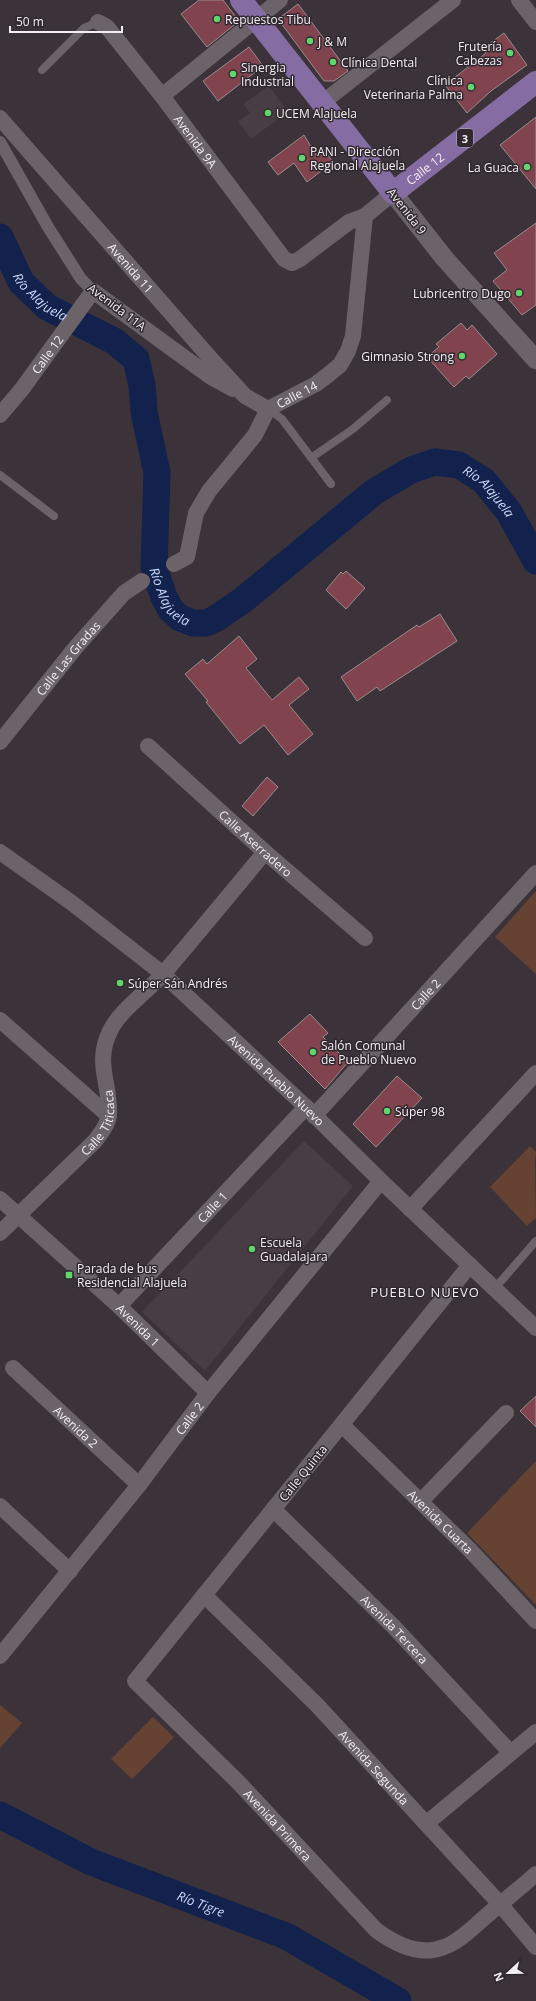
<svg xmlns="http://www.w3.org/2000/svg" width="536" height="2001" font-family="'Open Sans',sans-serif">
	<rect width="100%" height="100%" fill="#3b3339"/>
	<path fill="#483c45" d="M269 86 288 112 251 139 238 121 250 113 243 104Z
		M304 1141 353 1186 205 1371 142 1312Z"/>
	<path fill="#664233" d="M536 891V974L495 937Z
		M530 1146 536 1152 535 1162 536 1218 527 1226 490 1187Z
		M536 1461V1605L467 1533Z
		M0 1705 22 1723 0 1748Z
		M153 1717 174 1737 132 1779 111 1759Z"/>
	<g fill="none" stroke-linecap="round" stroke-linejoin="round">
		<g stroke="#13214d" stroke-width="27">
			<path id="s1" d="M0 237 21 282 47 307 114 341 136 359 142 385 144 412 157 473 154 568 164 597 171 610 180 618 193 623H206L215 619 243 600 374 492 411 470 435 462 459 465 484 481 509 512 536 561"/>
			<path id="s2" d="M0 1815 91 1862 286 1936 398 2001"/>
		</g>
	</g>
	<path fill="#81444f" stroke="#988c8d" d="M199 0H223L239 21 207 47 181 14Z
		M298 4 348 71 334 81H324L278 19Z
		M504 33 527 65 491 91 467 113 445 85 486 53 482 49Z
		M249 47 263 66 218 101 203 81Z
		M536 117V189L500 145Z
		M304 135 316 155 324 150 333 162 307 182 294 163 278 175 268 162Z
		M536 223V305L522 315 493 281 507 270 494 253Z
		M461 323 467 330 472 325 497 354 469 379 466 376 454 387 427 357 439 347 436 344Z
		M346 571 365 588 346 609 326 590 341 572 343 574Z
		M440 614 457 641 380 691 377 687 357 701 341 677 417 625 419 627Z
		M239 636 257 659 246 668 272 700 299 677 309 689 289 705 313 734 288 755 264 725 240 744 206 702 208 701 185 674 203 659 207 664Z
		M267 777 278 787 253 816 242 806Z
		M310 1014 328 1033 323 1037 348 1062 325 1089 278 1042Z
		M397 1076 422 1098 376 1147 353 1124Z
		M536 1396V1427L520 1411Z"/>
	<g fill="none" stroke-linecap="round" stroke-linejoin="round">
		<path stroke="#6c6369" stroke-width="8" d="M42 70 84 28 98 22
			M268 409 282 419 331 484
			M311 458 353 429 387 400
			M0 475 54 516
			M495 1288 536 1241"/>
		<path stroke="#6c6369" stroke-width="12" d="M0 142 48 227 81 279 93 291"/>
		<g stroke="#6c6369" stroke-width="16">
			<path d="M519 0 536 22"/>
			<path id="s3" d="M98 22 107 27 162 96 284 259 292 263 300 259 349 222 365 216 393 193"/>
			<path d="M162 96 280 0"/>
			<path d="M322 103 453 0"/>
			<path id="s4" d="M0 118 211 359 245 396 268 409"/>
			<path id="s5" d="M0 415 22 389 93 291 211 377 233 389"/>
			<path id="s6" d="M174 564 187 557 196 513 209 491 255 435 268 409 316 384 328 375 340 365 348 351 353 336 365 216"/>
			<path id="s7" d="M0 742 76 647 124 593 142 581"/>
			<path id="s8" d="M148 746 265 852 365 938"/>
			<path id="s9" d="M0 852 72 903 163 974 306 1107 381 1181 536 1328"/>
			<path d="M0 1020 109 1116"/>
			<path id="s10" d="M314 1116 536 873"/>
			<path id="s11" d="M0 1199 119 1306 208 1393"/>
			<path d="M410 1209 536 1073"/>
			<path id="s12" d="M0 1233 95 1141C100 1134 108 1125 109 1115 111 1084 94 1064 110 1031 120 1010 148 991 164 973 198 933 232 892 265 852"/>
			<path id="s13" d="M470 1265 135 1681 239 1783 376 1930C395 1944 420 1957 444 1947 459 1942 472 1928 484 1918 501 1903 519 1889 536 1874"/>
			<path id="s14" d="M119 1306 306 1107"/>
			<path id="s15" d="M13 1368 139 1485"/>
			<path id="s16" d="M342 1425 470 1550 536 1621"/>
			<path d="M421 1501 506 1413"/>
			<path d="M0 1506 70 1571"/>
			<path id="s17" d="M273 1509 394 1627 511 1753"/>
			<path id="s18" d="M204 1595 317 1705 500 1904 536 1947"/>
			<path id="s19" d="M0 1656 139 1485 208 1393 381 1181"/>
			<path d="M427 1823 536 1732"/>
		</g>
		<path stroke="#6c6369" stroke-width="19" d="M393 193 445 259 536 360"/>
		<path stroke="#856da3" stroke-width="22" id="s20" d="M241 0 393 193 536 82"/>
	</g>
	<g fill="#60d56a" stroke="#31292f" stroke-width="1.5">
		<circle cx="217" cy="19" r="4"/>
		<circle cx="310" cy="41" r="4"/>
		<circle cx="510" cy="53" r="4"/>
		<circle cx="333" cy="62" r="4"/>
		<circle cx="233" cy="74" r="4"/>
		<circle cx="471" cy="87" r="4"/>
		<circle cx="268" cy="113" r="4"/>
		<circle cx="302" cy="158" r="4"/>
		<circle cx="527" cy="167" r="4"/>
		<circle cx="519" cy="293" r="4"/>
		<circle cx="462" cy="356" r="4"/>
		<circle cx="120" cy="983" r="4"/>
		<circle cx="313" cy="1052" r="4"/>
		<circle cx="387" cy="1111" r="4"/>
		<circle cx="252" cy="1249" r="4"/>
		<rect x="65" y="1271" width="8" height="8" rx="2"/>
	</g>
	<g text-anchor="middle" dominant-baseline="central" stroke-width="3" stroke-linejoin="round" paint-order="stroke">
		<rect fill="#31292f" stroke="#bab4b8" stroke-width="1" x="457" y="129" width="16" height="18" rx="3"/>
		<g font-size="11" font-weight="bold" fill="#f4eff3">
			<text x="465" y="138">3</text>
		</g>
		<g font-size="12" fill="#f4eff3" stroke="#31292f" text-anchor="start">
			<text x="225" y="19">Repuestos Tibu</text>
			<text x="318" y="41">J &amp; M</text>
			<text x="502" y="46" text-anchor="end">Frutería<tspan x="502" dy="14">Cabezas</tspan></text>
			<text x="341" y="62">Clínica Dental</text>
			<text x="241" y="67">Sinergia<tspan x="241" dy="14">Industrial</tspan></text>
			<text x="463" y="80" text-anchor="end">Clínica<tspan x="463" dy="14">Veterinaria Palma</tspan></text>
			<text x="276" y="113">UCEM Alajuela</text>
			<text x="310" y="151">PANI - Dirección<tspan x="310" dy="14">Regional Alajuela</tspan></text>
			<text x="519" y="167" text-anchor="end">La Guaca</text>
			<text x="511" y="293" text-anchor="end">Lubricentro Dugo</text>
			<text x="454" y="356" text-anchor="end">Gimnasio Strong</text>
			<text x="128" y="983">Súper Sán Andrés</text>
			<text x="321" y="1045">Salón Comunal<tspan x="321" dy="14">de Pueblo Nuevo</tspan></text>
			<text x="395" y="1111">Súper 98</text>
			<text x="260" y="1242">Escuela<tspan x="260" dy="14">Guadalajara</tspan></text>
			<text x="77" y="1268">Parada de bus<tspan x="77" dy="14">Residencial Alajuela</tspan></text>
		</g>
		<g font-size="12" fill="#f4eff3" stroke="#31292f">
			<text stroke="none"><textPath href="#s3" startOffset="155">Avenida 9A</textPath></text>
			<text stroke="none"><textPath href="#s20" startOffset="286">Calle 12</textPath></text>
			<text transform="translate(407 211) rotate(52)">Avenida 9</text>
			<text stroke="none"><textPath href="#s4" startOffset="199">Avenida 11</textPath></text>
			<text transform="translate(117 307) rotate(37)">Avenida 11A</text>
			<text stroke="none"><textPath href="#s5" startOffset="77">Calle 12</textPath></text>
			<text stroke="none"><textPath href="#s6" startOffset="219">Calle 14</textPath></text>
			<text stroke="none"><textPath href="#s7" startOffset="108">Calle Las Gradas</textPath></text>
			<text stroke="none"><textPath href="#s8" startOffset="145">Calle Aserradero</textPath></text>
			<text stroke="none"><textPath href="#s10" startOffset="165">Calle 2</textPath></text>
			<text stroke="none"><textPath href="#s9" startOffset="359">Avenida Pueblo Nuevo</textPath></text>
			<text stroke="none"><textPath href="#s12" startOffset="151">Calle Titicaca</textPath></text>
			<text stroke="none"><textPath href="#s14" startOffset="136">Calle 1</textPath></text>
			<text stroke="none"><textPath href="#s11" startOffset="187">Avenida 1</textPath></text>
			<text stroke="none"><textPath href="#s19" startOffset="304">Calle 2</textPath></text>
			<text stroke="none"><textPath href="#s15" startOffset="86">Avenida 2</textPath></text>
			<text transform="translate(303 1473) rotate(-51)">Calle Quinta</text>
			<text stroke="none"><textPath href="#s16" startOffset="138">Avenida Cuarta</textPath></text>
			<text stroke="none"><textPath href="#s17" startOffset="171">Avenida Tercera</textPath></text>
			<text stroke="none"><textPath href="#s18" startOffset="242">Avenida Segunda</textPath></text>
			<text stroke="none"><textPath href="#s13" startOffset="737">Avenida Primera</textPath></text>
		</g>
		<g font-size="13" font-style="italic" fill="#cddbfa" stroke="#31292f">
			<text stroke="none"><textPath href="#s1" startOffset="74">Río Alajuela</textPath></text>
			<text stroke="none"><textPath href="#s1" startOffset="831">Río Alajuela</textPath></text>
			<text stroke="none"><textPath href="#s1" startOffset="434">Río Alajuela</textPath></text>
			<text stroke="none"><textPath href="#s2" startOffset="220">Río Tigre</textPath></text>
		</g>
		<g font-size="13" letter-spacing="1" fill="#f4eff3" stroke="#31292f">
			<text x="425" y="1292">PUEBLO NUEVO</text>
		</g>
	</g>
	<g transform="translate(508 1973) rotate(248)" stroke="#31292f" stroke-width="3" paint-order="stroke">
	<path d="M0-3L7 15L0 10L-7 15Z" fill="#f4eff3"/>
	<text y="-6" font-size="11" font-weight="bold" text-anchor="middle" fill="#f4eff3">N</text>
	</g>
	<path d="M10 26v6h112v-6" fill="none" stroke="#f4eff3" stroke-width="2"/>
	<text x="16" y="26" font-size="12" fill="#f4eff3" stroke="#31292f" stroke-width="3" paint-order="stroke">50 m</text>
</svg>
